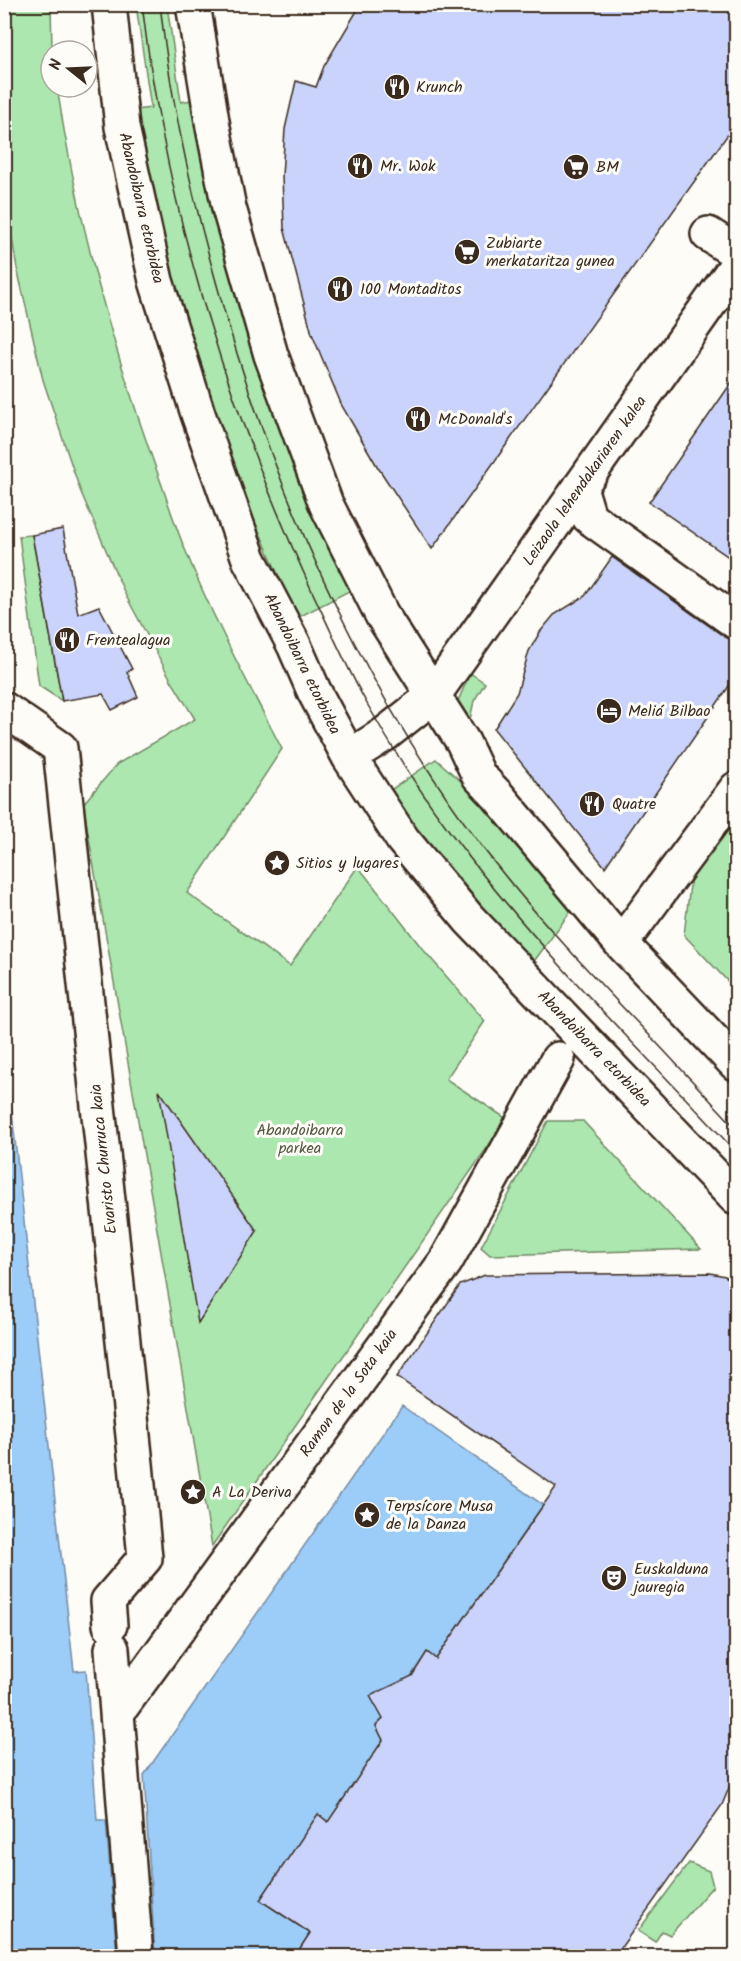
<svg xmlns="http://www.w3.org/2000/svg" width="741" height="1961" font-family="Kalam,sans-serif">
	<rect width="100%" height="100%" fill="#fdfcf7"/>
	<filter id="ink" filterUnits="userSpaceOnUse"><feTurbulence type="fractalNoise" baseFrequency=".0167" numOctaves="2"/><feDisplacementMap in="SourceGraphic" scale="12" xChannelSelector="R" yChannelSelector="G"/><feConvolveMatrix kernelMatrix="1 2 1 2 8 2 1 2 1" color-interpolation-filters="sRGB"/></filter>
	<g filter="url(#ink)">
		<path fill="#abe7ae" stroke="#738866" stroke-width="1.5" d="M4 5H51L52 51 51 87H57C77 220 113 350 159 477 168 502 176 529 187 554 214 621 249 685 282 749L187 893 290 966 358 866 421 947 485 1021 446 1079 507 1119 212 1546 83 804 117 764 195 719 171 680 125 594 80 490 43 380 17 268 5 196Z
			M136 5H167L181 102 196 99 353 589 297 618 253 517 207 396 171 281 136 110 151 108Z
			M32 535 62 701 39 686 19 536Z
			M470 673 485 683 474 701 469 724 459 722 458 701Z
			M436 759 464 784 571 911 532 964 413 837 392 805 391 790Z
			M736 814V990L684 935 691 877Z
			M548 1121H583L701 1249 490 1255 481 1247Z
			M689 1863 709 1871 713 1886 670 1935 662 1931 655 1942 638 1931Z"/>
		<path fill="#9cccf8" stroke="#758ba1" stroke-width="1.5" d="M4 1041 74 1671 86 1670 97 1820H106L117 1956H5Z
			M402 1406 543 1505 436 1659 427 1652 383 1719 376 1726 383 1740 329 1822 318 1815 260 1900 310 1933 295 1956H155L144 1775Z"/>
		<path fill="#c9d3fb" stroke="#3b2a1e" stroke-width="1.5" d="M361 4H736V123L432 549 377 466 342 406 312 334 284 228 282 176 285 129 296 81 316 87 324 66Z
			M736 376V562L649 502Z
			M63 529 78 614 99 606 132 669 127 672 138 697 112 710 103 694 62 701 32 535Z
			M612 557 725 637 736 640V676L605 867 494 729 517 693 529 651 540 632 554 615 585 596Z
			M159 1090 257 1231 198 1323Z
			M710 1273 725 1276 736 1283V1753L734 1776 722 1805 615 1956H295L310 1933 260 1900 318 1814 328 1822 383 1740 376 1726 383 1719 370 1696 412 1676 427 1652 436 1659 556 1487 397 1377 460 1285 485 1275Z"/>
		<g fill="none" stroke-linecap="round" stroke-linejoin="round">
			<g stroke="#3b2a1e" stroke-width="38">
				<path id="street" d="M109 4 122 127 156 281 198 414 249 559 294 645 314 691 349 757 403 840 469 919 736 1198
					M193 4 213 127 229 208 271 355 326 504 382 615 463 742 479 776 498 796 620 942 736 1064
					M708 234 736 252
					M580 487 589 517 736 622
					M4 709 60 748 136 1464 145 1558 108 1601 110 1625
					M349 757 385 734 433 696 736 266
					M632 929 736 789
					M112 1649 136 1956
					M117 1713 446 1261 558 1059"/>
			</g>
			<use href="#street" stroke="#fdfcf7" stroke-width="33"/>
			<path stroke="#3b2a1e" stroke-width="1.5" d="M142 4C166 207 226 404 311 589 329 627 346 666 366 702 396 756 431 808 469 857 549 961 647 1056 736 1152
				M160 4C170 97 190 188 215 278 270 480 354 676 480 844 526 905 578 960 630 1015 666 1052 701 1091 736 1128"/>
		</g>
	</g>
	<defs>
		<g id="restaurant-disc" transform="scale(1.35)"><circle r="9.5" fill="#3b2a1e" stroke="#fdfcf7"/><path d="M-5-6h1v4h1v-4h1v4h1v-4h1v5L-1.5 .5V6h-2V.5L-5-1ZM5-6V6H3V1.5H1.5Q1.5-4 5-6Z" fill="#fff"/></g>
		<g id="supermarket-disc" transform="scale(1.35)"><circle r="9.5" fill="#3b2a1e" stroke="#fdfcf7"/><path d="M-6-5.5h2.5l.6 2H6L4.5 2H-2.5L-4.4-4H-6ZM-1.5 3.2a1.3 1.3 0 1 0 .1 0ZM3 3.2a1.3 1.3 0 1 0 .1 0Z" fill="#fff"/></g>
		<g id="hotel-disc" transform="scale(1.35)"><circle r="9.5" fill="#3b2a1e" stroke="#fdfcf7"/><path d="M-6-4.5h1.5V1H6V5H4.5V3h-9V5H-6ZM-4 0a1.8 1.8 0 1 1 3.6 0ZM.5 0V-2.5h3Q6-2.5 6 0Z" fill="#fff"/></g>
		<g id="sight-disc" transform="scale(1.35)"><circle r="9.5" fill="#3b2a1e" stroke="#fdfcf7"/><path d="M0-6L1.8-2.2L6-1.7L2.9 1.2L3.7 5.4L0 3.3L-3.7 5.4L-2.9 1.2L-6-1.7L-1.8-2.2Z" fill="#fff"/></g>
		<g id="theatre-disc" transform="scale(1.35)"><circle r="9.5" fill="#3b2a1e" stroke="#fdfcf7"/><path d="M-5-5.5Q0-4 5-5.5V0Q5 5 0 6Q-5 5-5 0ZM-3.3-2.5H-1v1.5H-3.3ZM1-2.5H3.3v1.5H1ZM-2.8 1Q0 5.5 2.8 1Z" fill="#fff"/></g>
	</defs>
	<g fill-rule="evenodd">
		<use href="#restaurant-disc" x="397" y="87"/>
		<use href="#restaurant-disc" x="360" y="166"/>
		<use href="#supermarket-disc" x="576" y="167"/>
		<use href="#supermarket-disc" x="467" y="252"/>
		<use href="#restaurant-disc" x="340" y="289"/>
		<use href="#restaurant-disc" x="418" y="419"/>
		<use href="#restaurant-disc" x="67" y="640"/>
		<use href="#hotel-disc" x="609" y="711"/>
		<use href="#restaurant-disc" x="592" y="804"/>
		<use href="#sight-disc" x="277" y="863"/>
		<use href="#sight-disc" x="193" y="1492"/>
		<use href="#sight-disc" x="367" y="1515"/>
		<use href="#theatre-disc" x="614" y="1578"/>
	</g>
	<g text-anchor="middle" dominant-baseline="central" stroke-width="6" stroke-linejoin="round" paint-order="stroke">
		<g font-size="16" fill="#3b2a1e" stroke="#fdfcf7" text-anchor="start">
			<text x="416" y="87">Krunch</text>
			<text x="380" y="166">Mr. Wok</text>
			<text x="596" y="167">BM</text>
			<text x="486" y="243">Zubiarte<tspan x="486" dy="18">merkataritza gunea</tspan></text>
			<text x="360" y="289">100 Montaditos</text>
			<text x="438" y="419">McDonald's</text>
			<text x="86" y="640">Frentealagua</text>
			<text x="628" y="711">Meliá Bilbao</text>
			<text x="612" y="804">Quatre</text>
			<text x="296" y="863">Sitios y lugares</text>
			<text x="212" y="1492">A La Deriva</text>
			<text x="386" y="1506">Terpsícore Musa<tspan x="386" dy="18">de la Danza</tspan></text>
			<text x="634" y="1569">Euskalduna<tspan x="634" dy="18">jauregia</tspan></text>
		</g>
		<g font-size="16" fill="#3b2a1e" stroke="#fdfcf7">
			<text transform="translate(141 208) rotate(77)">Abandoibarra etorbidea</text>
			<text transform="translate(585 481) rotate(-55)">Leizaola lehendakariaren kalea</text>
			<text transform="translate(302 664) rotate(64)">Abandoibarra etorbidea</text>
			<text transform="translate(594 1049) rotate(46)">Abandoibarra etorbidea</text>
			<text transform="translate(104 1159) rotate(-96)">Evaristo Churruca kaia</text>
			<text transform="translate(349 1393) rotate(-54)">Ramon de la Sota kaia</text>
		</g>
		<g font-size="16" fill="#575942" stroke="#fdfcf7">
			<text x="300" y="1130">Abandoibarra<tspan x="300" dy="18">parkea</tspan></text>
		</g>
	</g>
	<rect width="741" height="1961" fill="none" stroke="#fdfcf7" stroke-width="24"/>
	<rect x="12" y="12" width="717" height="1937" fill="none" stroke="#3b2a1e" stroke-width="2" filter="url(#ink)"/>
	<g transform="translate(69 69) rotate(288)"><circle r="28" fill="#fdfcf7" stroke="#afa8a0" stroke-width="1.5"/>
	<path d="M0-4.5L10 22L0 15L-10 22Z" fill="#3b2a1e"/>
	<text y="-9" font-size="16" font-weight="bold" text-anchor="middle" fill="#3b2a1e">N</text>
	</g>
</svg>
